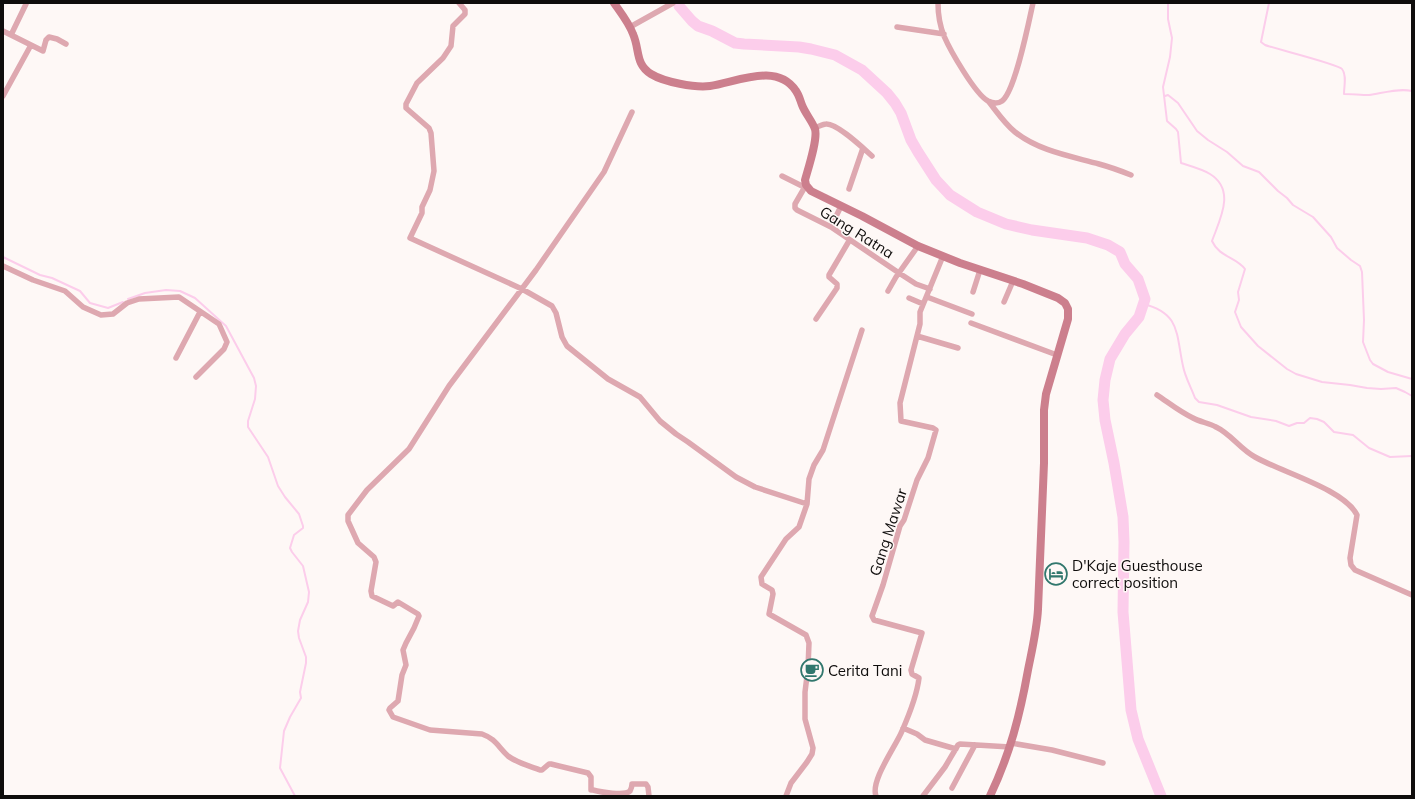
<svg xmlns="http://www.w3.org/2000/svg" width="1415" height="799" font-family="Mulish,sans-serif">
	<rect width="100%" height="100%" fill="#fef8f6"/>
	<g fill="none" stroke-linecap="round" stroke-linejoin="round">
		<path stroke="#fccdeb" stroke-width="2" d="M1168 3V19L1172 38 1170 57 1163 87 1167 121 1176 129 1178 132 1181 163C1190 166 1202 169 1210 174 1236 190 1220 219 1212 241 1219 257 1236 257 1245 269L1238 292 1239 300 1235 312 1241 327 1258 346 1287 369 1296 374 1322 382 1350 385 1367 388 1381 389 1396 388 1405 392 1412 396
			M1269 3 1261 42 1265 45C1276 49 1338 64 1342 69 1347 75 1344 86 1344 94 1352 94 1361 95 1369 95 1383 93 1398 88 1412 91
			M1165 96 1168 95 1178 103 1197 131 1208 140 1227 152 1243 166 1259 172 1278 191 1287 198 1293 205 1313 217 1331 237 1337 248 1351 260 1360 266 1362 272 1364 320 1363 342 1370 360 1373 364 1388 372 1412 379
			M3 257 40 275 52 278 80 291 90 303 108 308 123 302
			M128 299 145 293 166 290 180 291 195 298 226 326 254 378 256 386 255 399 248 421V427L268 457 278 486 285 497 299 514 303 526V528L294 535 290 548 292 552 303 566 309 592 308 602 300 620 298 631 299 638 306 657V663L300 692 301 698 290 717 284 731 280 768 295 796
			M1143 304C1181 313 1176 335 1183 366 1185 377 1191 387 1195 398L1199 402 1217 405 1251 417 1276 421 1289 426 1297 423H1304L1310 418 1317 419 1324 422 1334 432 1353 435 1369 448 1390 457 1412 456"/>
		<path stroke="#fccdeb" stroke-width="11" d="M679 3V6L692 21 698 26 712 31 735 43 744 44 799 47 811 49 835 55 862 70 887 93 895 103 901 113 911 140 918 152 936 180 950 195 977 212 1006 224 1032 230 1087 238 1108 245 1120 252 1125 264 1138 279 1145 299 1139 317 1125 334 1110 359 1105 380 1103 400 1105 420 1114 463 1123 517 1124 542 1123 612 1131 710 1138 739 1161 796"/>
		<path stroke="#dea8b0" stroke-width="5.5" d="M459 3 465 10V14L453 26 451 46 443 58 417 83 406 104V108L429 128 431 133 434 171 430 190 422 207V213L410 238 522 289 552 306 556 313 562 337 567 346 608 379 640 397 660 421 676 434 688 442 736 477 755 487 807 504 799 527 786 539 761 577 762 584 772 590 773 594 769 614 806 635 809 643 808 668 805 692V719L813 748 812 754 807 762 791 783 786 796
			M938 3C938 13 940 26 944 36 950 50 975 94 988 101 992 103 998 104 1002 101 1015 92 1029 21 1033 3
			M630 27 673 3
			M897 27 944 34
			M3 31 31 45 3 96
			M11 35 26 4
			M31 45 43 51 46 40 49 37 57 39 66 44
			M989 102C997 112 1005 124 1015 132 1039 151 1070 156 1099 164 1110 167 1121 171 1131 175
			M632 112 604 172 536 270 449 386 409 449 367 490 348 515V521L358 543 374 557 376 562 371 591 372 596 393 606 398 602 418 614 419 616 414 628 406 643 403 650 406 665 402 675 398 701 390 708 389 710 393 717 430 730 482 734C496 739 498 747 508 756 517 763 530 766 540 770H542L549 764H551L588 773 591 777V790H593C600 792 625 796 630 791 631 789 632 786 632 784H646L648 787 649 796
			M814 128C818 127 823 124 826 124 837 123 864 149 872 156
			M782 176 804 187
			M806 185 795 204V208L797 210 831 227 899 273 916 284 930 289
			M849 189 863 148
			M831 227 841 206
			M3 266 33 280 65 291 83 307 101 315 113 314 127 303 139 299 179 297 219 324 227 342 224 349 196 377
			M888 291 896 277 918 246
			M973 292 980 270
			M927 297 972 314
			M909 298 923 304
			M1004 302 1013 281
			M816 319 837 288V284L829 277V275L849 241
			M971 323 1057 355
			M917 336 958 348
			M176 358 200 312
			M1157 395C1169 403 1180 412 1193 418 1200 422 1209 423 1216 427 1231 434 1240 449 1255 457 1281 472 1344 489 1357 515L1350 558 1351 565 1355 570 1412 595
			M807 504 809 479 814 465 823 450 862 330
			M903 728 917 734 925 740 956 749
			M1011 743 1052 750 1103 763
			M952 788 975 745
			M876 796C870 781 896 746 902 731 909 715 917 695 919 678L912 674 911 670 922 633 874 620 872 616 883 585 900 526 904 520 917 480 928 458 936 430 933 428 901 421 900 403 920 324V312L943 256
			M923 796 945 767 958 745 960 744 1010 747"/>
		<path stroke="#cc7f8d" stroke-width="8" d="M614 3C621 13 629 23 633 34 640 50 635 64 651 74 664 82 695 88 710 86 737 82 777 62 796 91 799 95 800 100 802 105 805 113 812 121 815 129 818 139 808 169 805 180L806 185 811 191 862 216 918 246 960 263 1023 284 1058 298 1065 303 1068 309V319L1046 394 1044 410V463L1038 609C1037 629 1032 650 1028 670 1020 715 1010 754 990 796"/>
	</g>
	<defs>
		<g id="hotel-ring" transform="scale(1.15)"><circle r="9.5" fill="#fef8f6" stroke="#31776d" stroke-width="1.5"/><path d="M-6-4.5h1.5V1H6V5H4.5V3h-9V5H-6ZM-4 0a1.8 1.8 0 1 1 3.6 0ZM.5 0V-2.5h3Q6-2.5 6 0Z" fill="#31776d"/></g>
		<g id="cafe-ring" transform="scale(1.15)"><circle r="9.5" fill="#fef8f6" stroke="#31776d" stroke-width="1.5"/><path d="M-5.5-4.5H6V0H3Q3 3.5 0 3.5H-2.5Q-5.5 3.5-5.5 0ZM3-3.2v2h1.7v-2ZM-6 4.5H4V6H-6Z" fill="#31776d"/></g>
	</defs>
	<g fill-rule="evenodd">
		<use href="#hotel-ring" x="1056" y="574"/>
		<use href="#cafe-ring" x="812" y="670"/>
	</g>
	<g text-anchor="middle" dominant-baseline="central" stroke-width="3" stroke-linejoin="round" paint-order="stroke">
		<g font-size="15" fill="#0f0d0c" stroke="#fef8f6">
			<text transform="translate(857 232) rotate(32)">Gang Ratna</text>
			<text transform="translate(888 532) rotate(-72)">Gang Mawar</text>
		</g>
		<g font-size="15" fill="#0f0d0c" stroke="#fef8f6" text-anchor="start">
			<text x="1072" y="565">D'Kaje Guesthouse<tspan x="1072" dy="17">correct position</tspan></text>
			<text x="828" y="670">Cerita Tani</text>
		</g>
	</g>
	<rect width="1415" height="799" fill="none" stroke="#0f0d0c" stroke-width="8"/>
</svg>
